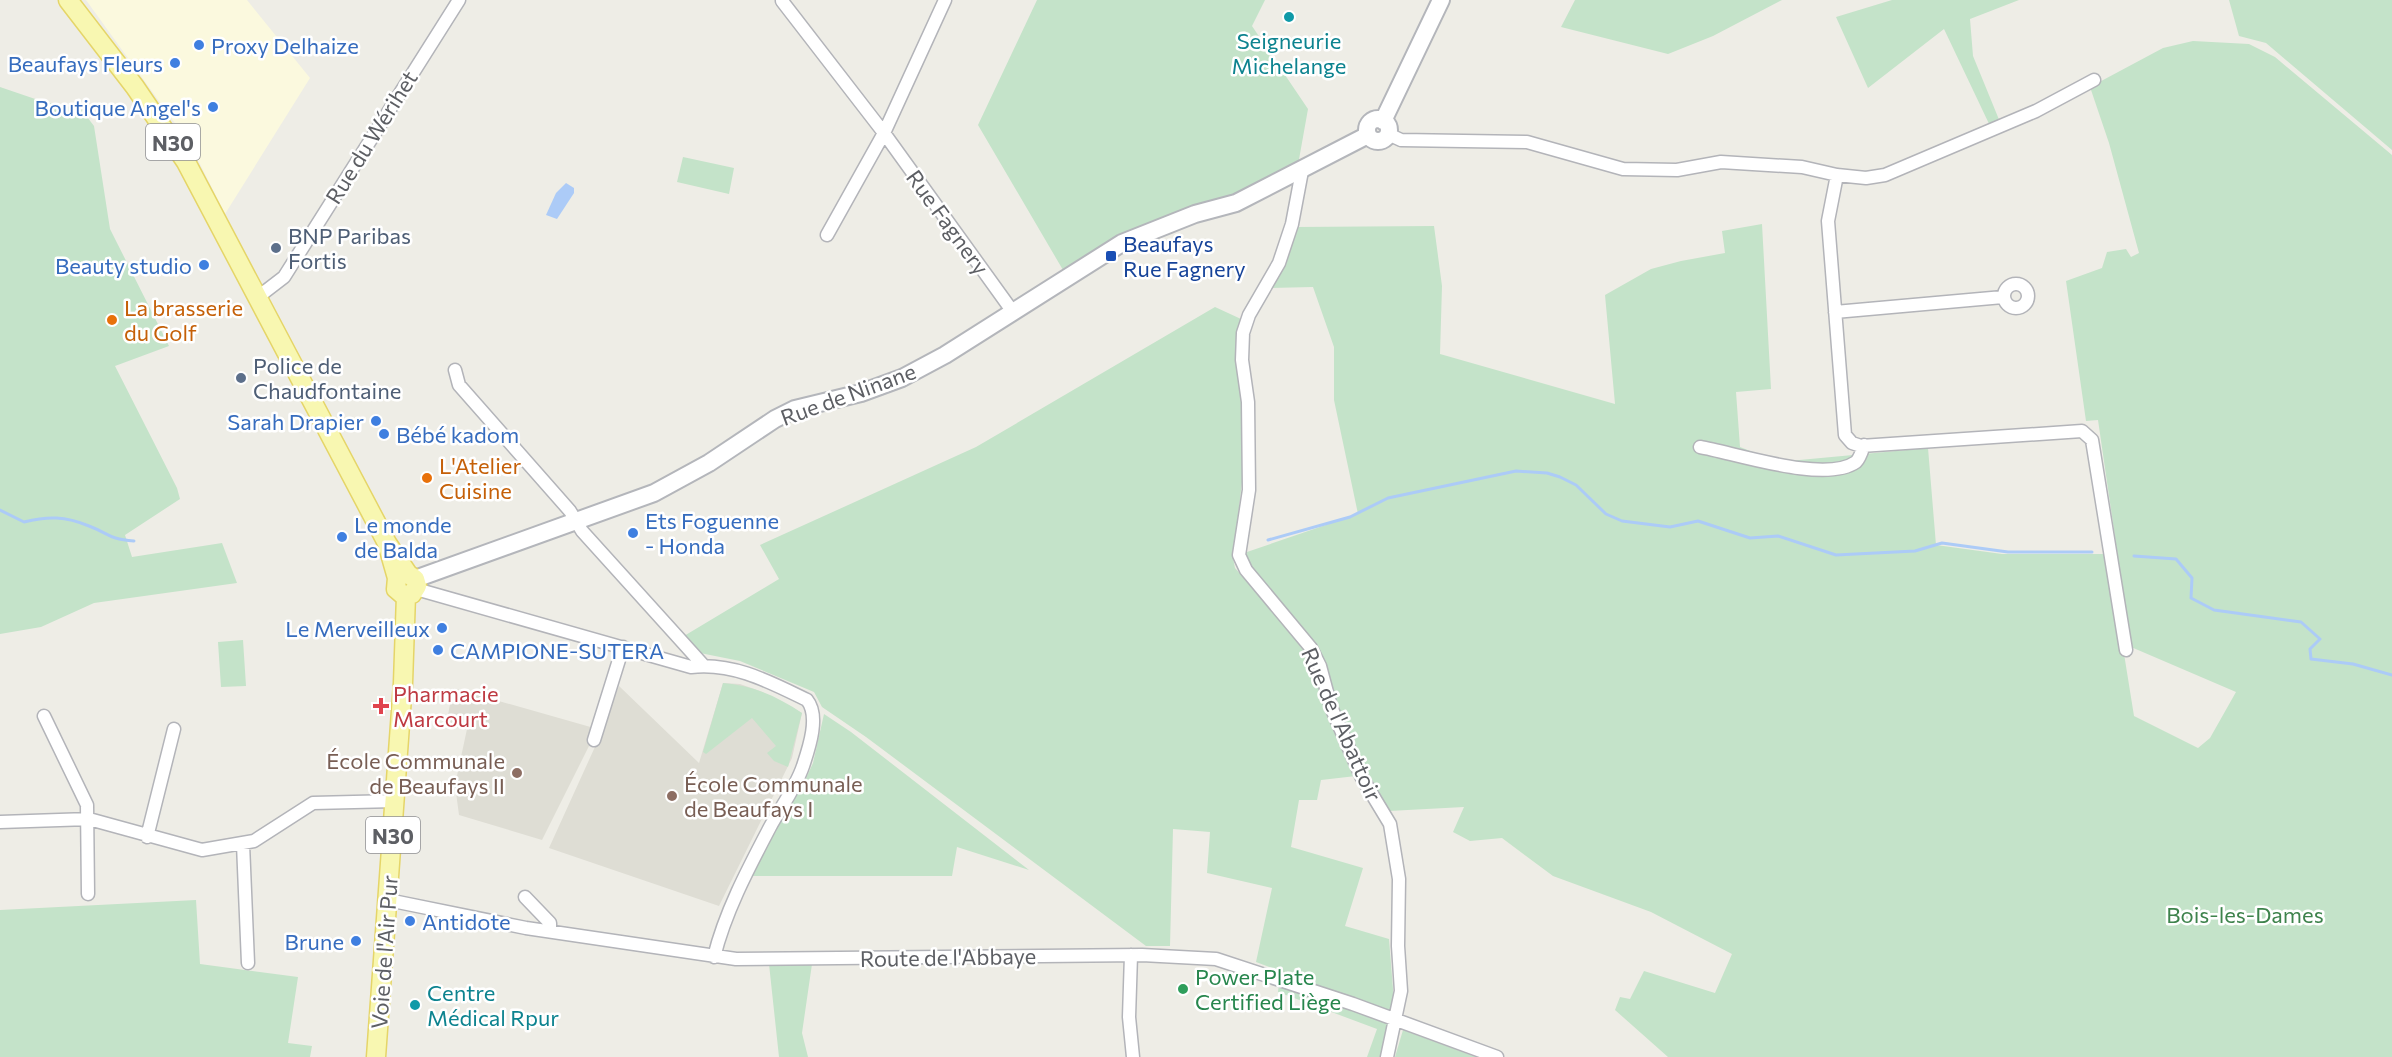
<svg xmlns="http://www.w3.org/2000/svg" width="2392" height="1057" font-family="Commissioner,sans-serif">
	<rect width="100%" height="100%" fill="#eeede6"/>
	<path fill="#fbf9de" d="M86 0H247L310 78 225 214 190 144Z"/>
	<path fill="#deddd4" d="M723 683 740 684 760 691 802 713 792 758 719 906 549 848 594 749 619 686 699 763Z
		M453 688 594 728 592 740 542 840 459 815 455 785 467 729 446 726Z"/>
	<path fill="#c4e3c9" d="M1037 0H1265L1252 26 1308 109 1298 165 1227 199 1174 213 1124 235 1063 270 978 125Z
		M1575 0H1782L1713 36 1668 54 1561 27Z
		M1892 0H2019L1970 19 1973 56 2000 122 1991 128 1944 29 1868 88 1836 17Z
		M2229 0H2392V150L2266 43 2239 36Z
		M2193 41 2249 44 2275 57 2392 155V1057H1668L1615 1010 1620 997 1630 999 1644 971 1715 993 1732 954 1651 912 1553 876 1502 838 1470 841 1453 832 1464 807 1389 811 1362 765 1332 697 1321 657 1294 618 1248 568 1244 553 1358 514 1334 400V347L1313 287 1268 288 1296 227 1434 226 1442 286 1440 354 1615 404 1605 295 1651 269 1681 261 1725 253 1722 231 1762 224 1771 389 1736 392 1740 447 1778 462 1928 448 1936 545 2002 554H2108L2134 716 2198 748 2210 738 2236 692 2131 647 2098 420 2086 421 2066 281 2102 268 2107 252 2126 249 2131 257 2139 253 2109 143 2090 87 2163 48Z
		M0 87 44 102 81 109 94 126 110 229 169 346 115 366 177 488 180 499 125 535 132 557 222 543 237 583 94 603 41 627 0 634Z
		M683 157 734 168 729 194 677 182Z
		M1215 307 1241 319 1236 339 1241 398 1243 474 1233 558 1235 568 1311 654 1356 776 1321 780 1317 800H1299L1291 847 1363 868 1345 926 1389 939 1395 1014 1256 962 1272 888 1207 873 1210 832 1173 829 1170 946H1146L866 737 822 707 814 692 740 661 700 653 684 636 779 579 760 545 976 447Z
		M243 640 246 686 221 687 218 642Z
		M723 683C752 685 778 697 802 713L788 767 774 761 767 753 776 746 752 718 706 754 703 752Z
		M824 714 851 732 1029 870 957 847 952 876H752L777 824 801 789 813 763Z
		M196 900 200 964 298 977 288 1043 312 1046 310 1057H0V910Z
		M769 964H812L802 1033 808 1057H779Z
		M1279 983 1390 1023 1382 1057H1367L1377 1029 1278 992Z
		M1403 1030 1476 1057H1395Z"/>
	<path fill="#accbf7" d="M566 183 574 188V193L557 219 546 215 556 193Z"/>
	<g fill="none" stroke-linecap="round" stroke-linejoin="round">
		<path stroke="#accbf7" stroke-width="3" d="M0 510 24 522C48 516 65 516 89 526 110 534 108 539 134 541
			M1268 540 1350 517 1388 498 1516 471 1547 473 1560 477 1576 485 1606 514 1622 521 1670 527 1698 521 1750 538 1778 536 1836 555 1915 551 1942 543 2008 552H2092
			M2134 556 2176 559 2192 578 2191 598 2214 610 2301 622 2320 639 2310 649 2311 659 2353 664 2392 675"/>
		<g stroke="#b3b4b9" stroke-width="15">
			<path id="street" d="M782 1 884 133 1013 312
				M1388 134 1401 140 1527 142 1623 169 1677 170 1721 162 1802 167 1837 175 1866 178 1885 175 2036 111 2094 80
				M1302 171 1292 224 1279 263 1249 315 1243 333 1242 360 1248 402 1249 490 1239 555 1246 570 1311 648 1320 666 1331 707 1361 776 1390 824 1399 879 1398 946 1401 991 1387 1057
				M1837 175 1828 221 1845 435 1852 443 1861 446 2082 431 2092 440 2126 650
				M827 235 884 133 945 0
				M2004 296a12 12 0 1 1 24 0a12 12 0 1 1-24 0Z
				M258 297 284 277 459 0
				M1835 312 2003 297
				M455 370 459 385 570 511 582 531 704 666
				M1700 447C1735 453 1825 484 1856 462 1860 458 1862 451 1864 445
				M416 589 691 667C733 662 770 682 807 700 820 716 809 748 803 766 796 787 781 807 770 827 749 867 725 912 714 957
				M44 716 87 805 88 894
				M594 740 623 647
				M0 822 89 819 202 850 254 841 313 803 395 801
				M147 837 174 729
				M243 844 248 963
				M525 897 550 923V931
				M388 900 526 928 736 959 1142 955 1216 959 1353 1004 1497 1057
				M1131 955 1129 1017 1133 1057"/>
		</g>
		<g stroke="#b4b6bb" stroke-width="20">
			<path id="secondary" d="M1367 130a11 11 0 1 1 22 0a11 11 0 1 1-22 0Z
				M1383 121 1441 0
				M415 579 654 493 709 463 775 419 795 409 861 393 902 378 945 355 1122 243 1195 214 1236 203 1368 135"/>
		</g>
		<g stroke="#e5d568" stroke-width="21">
			<path id="primary" d="M68 0 135 87 186 162 387 543 408 574 415 579 417 586 412 594 403 595 396 589 397 578 387 543
				M376 1057 403 683 406 595"/>
		</g>
		<use href="#street" stroke="#fff" stroke-width="12"/>
		<use href="#secondary" stroke="#fff" stroke-width="16"/>
		<use href="#primary" stroke="#f8f7b1" stroke-width="18"/>
	</g>
	<g fill="#0f9aa8" stroke="#fff" stroke-width="2">
		<circle cx="1289" cy="17" r="6"/>
		<circle cx="415" cy="1005" r="6"/>
	</g>
	<g fill="#3f7fe0" stroke="#fff" stroke-width="2">
		<circle cx="199" cy="45" r="6"/>
		<circle cx="175" cy="63" r="6"/>
		<circle cx="213" cy="107" r="6"/>
		<circle cx="204" cy="265" r="6"/>
		<circle cx="376" cy="421" r="6"/>
		<circle cx="384" cy="434" r="6"/>
		<circle cx="633" cy="533" r="6"/>
		<circle cx="342" cy="537" r="6"/>
		<circle cx="442" cy="628" r="6"/>
		<circle cx="438" cy="650" r="6"/>
		<circle cx="410" cy="921" r="6"/>
		<circle cx="356" cy="941" r="6"/>
	</g>
	<g fill="#5c6f8a" stroke="#fff" stroke-width="2">
		<circle cx="276" cy="248" r="6"/>
		<circle cx="241" cy="378" r="6"/>
	</g>
	<rect fill="#1a4fb4" stroke="#fff" stroke-width="2" x="1105" y="250" width="12" height="12" rx="3"/>
	<g fill="#e8710a" stroke="#fff" stroke-width="2">
		<circle cx="112" cy="320" r="6"/>
		<circle cx="427" cy="478" r="6"/>
	</g>
	<path fill="#e0444e" stroke="#fff" stroke-width="2" d="M378 697h6v6h6v6h-6v6h-6v-6h-6v-6h6z"/>
	<g fill="#8d6e63" stroke="#fff" stroke-width="2">
		<circle cx="517" cy="773" r="6"/>
		<circle cx="672" cy="796" r="6"/>
	</g>
	<circle fill="#2e9e5b" stroke="#fff" stroke-width="2" cx="1183" cy="989" r="6"/>
	<g text-anchor="middle" dominant-baseline="central" stroke-width="5" stroke-linejoin="round" paint-order="stroke">
		<g fill="#fff" stroke="#8e8f92" stroke-width="1.5">
			<rect x="146" y="124" width="54" height="36" rx="4.5"/>
			<rect x="366" y="817" width="54" height="36" rx="4.5"/>
		</g>
		<g font-size="21" font-weight="bold" fill="#5d5f64">
			<text x="173" y="142">N30</text>
			<text x="393" y="835">N30</text>
		</g>
		<g font-size="22" fill="#0d838f" stroke="#fff">
			<text x="1289" y="40">Seigneurie<tspan x="1289" dy="25">Michelange</tspan></text>
			<text x="427" y="992" text-anchor="start">Centre<tspan x="427" dy="25">Médical Rpur</tspan></text>
		</g>
		<g font-size="22" fill="#366cbe" stroke="#fff" text-anchor="start">
			<text x="211" y="45">Proxy Delhaize</text>
			<text x="163" y="63" text-anchor="end">Beaufays Fleurs</text>
			<text x="201" y="107" text-anchor="end">Boutique Angel's</text>
			<text x="192" y="265" text-anchor="end">Beauty studio</text>
			<text x="364" y="421" text-anchor="end">Sarah Drapier</text>
			<text x="396" y="434">Bébé kadom</text>
			<text x="645" y="520">Ets Foguenne<tspan x="645" dy="25">- Honda</tspan></text>
			<text x="354" y="524">Le monde<tspan x="354" dy="25">de Balda</tspan></text>
			<text x="430" y="628" text-anchor="end">Le Merveilleux</text>
			<text x="450" y="650">CAMPIONE-SUTERA</text>
			<text x="422" y="921">Antidote</text>
			<text x="344" y="941" text-anchor="end">Brune</text>
		</g>
		<g font-size="22" fill="#5d5f64" stroke="#fff">
			<text transform="translate(371 137) rotate(-58)">Rue du Wérihet</text>
			<text transform="translate(948 222) rotate(54)">Rue Fagnery</text>
			<text transform="translate(848 394) rotate(-20)">Rue de Ninane</text>
			<text transform="translate(1342 724) rotate(66)">Rue de l'Abattoir</text>
			<text transform="translate(384 952) rotate(-86)">Voie de l'Air Pur</text>
			<text transform="translate(948 957) rotate(-1)">Route de l'Abbaye</text>
		</g>
		<g font-size="22" fill="#4e5e75" stroke="#fff" text-anchor="start">
			<text x="288" y="235">BNP Paribas<tspan x="288" dy="25">Fortis</tspan></text>
			<text x="253" y="365">Police de<tspan x="253" dy="25">Chaudfontaine</tspan></text>
		</g>
		<g font-size="22" fill="#164399" stroke="#fff" text-anchor="start">
			<text x="1123" y="243">Beaufays<tspan x="1123" dy="25">Rue Fagnery</tspan></text>
		</g>
		<g font-size="22" fill="#c56008" stroke="#fff" text-anchor="start">
			<text x="124" y="307">La brasserie<tspan x="124" dy="25">du Golf</tspan></text>
			<text x="439" y="465">L'Atelier<tspan x="439" dy="25">Cuisine</tspan></text>
		</g>
		<g font-size="22" fill="#be3a42" stroke="#fff" text-anchor="start">
			<text x="393" y="693">Pharmacie<tspan x="393" dy="25">Marcourt</tspan></text>
		</g>
		<g font-size="22" fill="#785e54" stroke="#fff" text-anchor="end">
			<text x="505" y="760">École Communale<tspan x="505" dy="25">de Beaufays II</tspan></text>
			<text x="684" y="783" text-anchor="start">École Communale<tspan x="684" dy="25">de Beaufays I</tspan></text>
		</g>
		<g font-size="22" fill="#3e834c" stroke="#fff">
			<text x="2245" y="914">Bois-les-Dames</text>
		</g>
		<g font-size="22" fill="#27864d" stroke="#fff" text-anchor="start">
			<text x="1195" y="976">Power Plate<tspan x="1195" dy="25">Certified Liège</tspan></text>
		</g>
	</g>
</svg>
